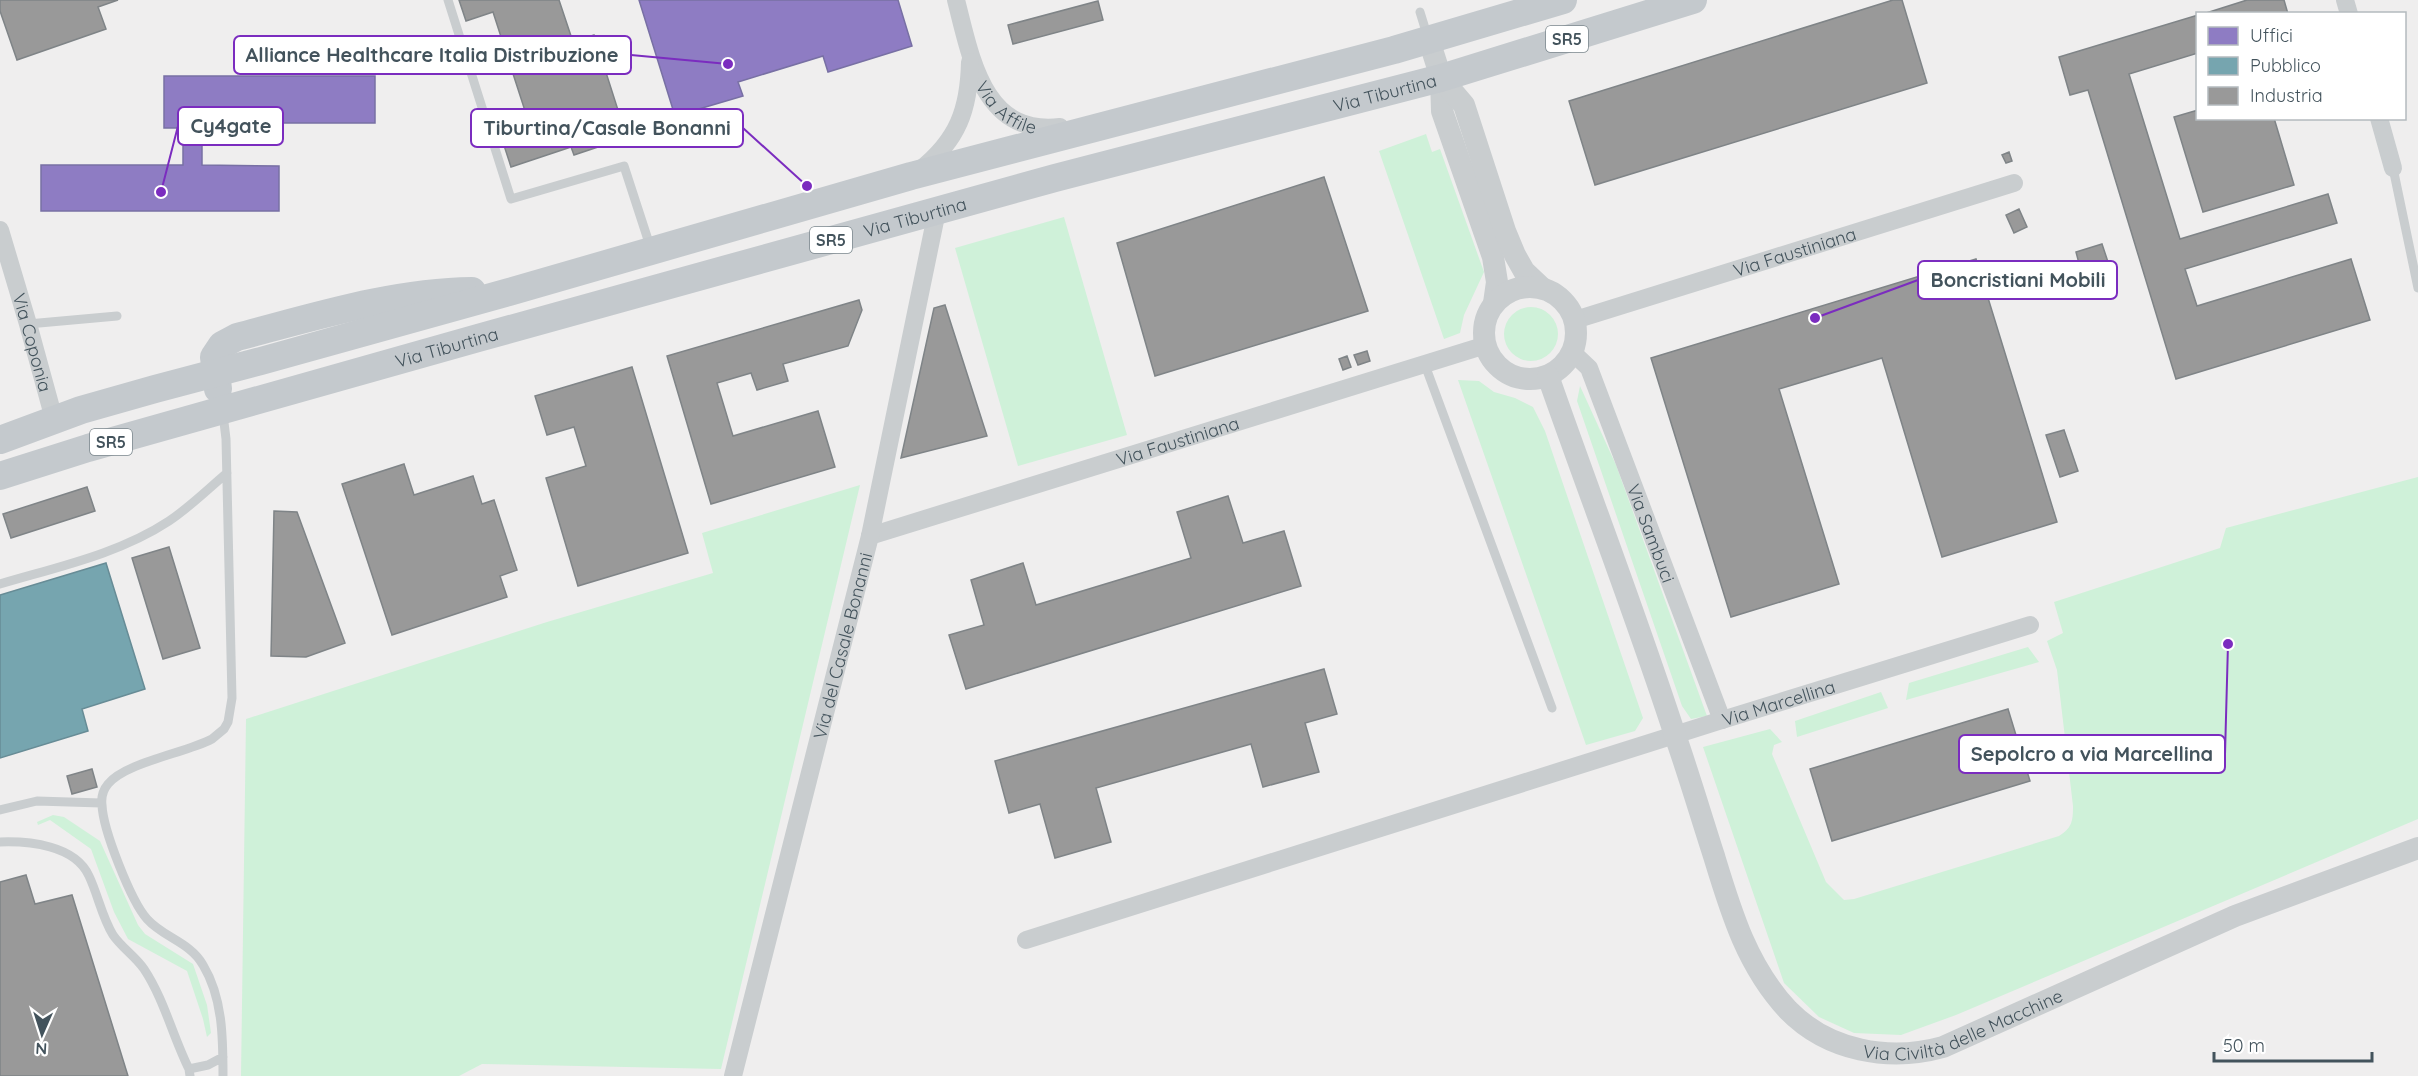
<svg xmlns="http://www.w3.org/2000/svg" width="2418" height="1076" font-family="Quicksand,sans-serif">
	<rect width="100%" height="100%" fill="#efeeee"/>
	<path fill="#cff1d9" d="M1426 134 1432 152 1440 149 1484 272 1464 315 1460 333 1444 339 1379 151Z
		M1064 217 1127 435 1018 466 955 248Z
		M1504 334a27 27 0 1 1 54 0a27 27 0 1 1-54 0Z
		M1458 380 1479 381 1494 392 1515 398 1533 407 1545 431 1643 718 1635 731 1586 745Z
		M1580 386 1616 465 1707 716 1691 719 1682 706 1577 401Z
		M2418 477V819L1956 1015 1901 1035 1854 1033 1819 1017 1784 983 1703 747 1770 729 1782 742 1774 745 1772 754 1826 882 1844 900 1854 899 2059 836C2072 828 2073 821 2073 806L2057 670 2047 641 2063 633 2054 602 2220 548 2226 528Z
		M860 485 721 1069 482 1064 459 1076H241L246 719 547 622 713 573 702 533Z
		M2028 647 2039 662 1906 700 1909 683Z
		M1881 692 1888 708 1797 737 1795 721Z
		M53 815 64 817 100 841 138 925 145 934 193 964 207 1005 211 1033 207 1037 203 1019 187 971 128 939 114 912 91 849 50 820 38 825 37 822Z"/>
	<path fill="#8e7cc3" stroke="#7870a4" stroke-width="1.5" d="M639 0H898L912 46 828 72 823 56 738 82 743 96 675 116Z
		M164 76H375V123H202V165L279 166V211H41V165H183V128H164Z"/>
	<path fill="#76a5af" stroke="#678c96" stroke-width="1.5" d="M106 563 145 689 82 709 88 731 0 758V595Z"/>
	<path fill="#999" stroke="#7f8487" stroke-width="1.5" d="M0 0H118L98 7 106 29 17 60 0 11Z
		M459 0H559L573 42 594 35 625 132 602 139 604 145 574 155 571 147 511 167 499 130 528 120 493 12 466 21Z
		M1893 0H1902L1927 83 1595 185 1569 101Z
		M2247 0H2284L2288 14H2203Z
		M1098 1 1103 20 1013 44 1008 25Z
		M2198 15V53L2129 74 2180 239 2328 194 2337 223 2185 269 2197 306 2351 259 2370 320 2176 379 2088 90 2070 95 2059 57Z
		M2198 110V118H2274L2294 185 2203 212 2174 117Z
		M2009 152 2012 161 2006 163 2002 155Z
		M1324 177 1368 311 1155 376 1117 243Z
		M2019 209 2027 227 2014 233 2006 215Z
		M2102 244 2108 262 2081 271 2076 252Z
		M1976 259 2057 522 1942 557 1882 358 1779 389 1839 584 1731 617 1651 358Z
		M859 300 862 310 848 346 783 364 788 381 757 390 751 373 717 383 733 436 818 411 835 467 711 504 667 356Z
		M945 305 987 436 901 458 934 308Z
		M1367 351 1370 361 1358 365 1354 355Z
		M1347 356 1351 367 1343 370 1339 359Z
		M632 367 688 553 578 586 546 478 586 466 574 427 547 435 535 396Z
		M2064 430 2078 471 2060 477 2046 435Z
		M404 464 414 495 473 476 482 504 494 500 517 570 500 576 507 597 392 635 342 484Z
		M87 487 95 511 11 538 3 514Z
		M1228 496 1243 543 1284 531 1301 586 966 689 949 635 984 625 971 580 1023 563 1036 605 1191 558 1177 512Z
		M274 511 297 512 345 643 306 657 271 656Z
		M169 547 200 648 163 659 132 558Z
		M1324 669 1337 714 1305 723 1319 772 1263 787 1251 744 1096 788 1111 842 1055 858 1040 804 1009 813 995 761Z
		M2008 709 2030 781 1832 841 1810 769Z
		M92 769 97 787 72 794 67 776Z
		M26 875 35 904 72 895 128 1076H0V882Z"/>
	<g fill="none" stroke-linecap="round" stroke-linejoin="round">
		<path stroke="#c9cdcf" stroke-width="9" d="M448 0 511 199 624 166 651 249
			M1420 12 1428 38
			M2393 168 2418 288
			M28 324 117 316
			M1425 365 1552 708
			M223 414 226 439 232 698 228 722 224 729 212 739C186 753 126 762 108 784 103 790 101 797 102 805 103 830 131 901 147 919 164 938 190 942 203 965 223 998 223 1039 223 1076
			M0 584C57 567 119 554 169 521 190 507 208 489 227 473
			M0 810 37 801 101 803
			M0 842C29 841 75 845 89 876 98 895 102 917 113 935 122 948 135 956 144 969 164 999 173 1037 189 1069L190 1076
			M189 1069 208 1065 223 1057"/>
		<g stroke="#c9cdcf" stroke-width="18">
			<path id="s1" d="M956 0C971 58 983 136 1060 127"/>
			<path d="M2345 0 2349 14"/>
			<path d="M2379 118 2393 168"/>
			<path d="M920 170C958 140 969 109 970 62"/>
			<path id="s2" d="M0 230 28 324 54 419"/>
			<path id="s3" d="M1575 320 2014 183"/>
			<path id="s4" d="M1572 352 1589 368 1722 720"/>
			<path id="s5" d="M870 536 1486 345"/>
			<path id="s6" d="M1026 940 1722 720 2030 625"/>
			<path id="s7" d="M733 1076 870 536 937 211"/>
		</g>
		<g stroke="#c9cdcf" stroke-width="22">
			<path d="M1429 40 1441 78 1442 111 1493 257 1497 282 1494 303"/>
			<path d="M1441 78 1464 105 1505 231 1515 255 1524 271 1542 288"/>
			<circle cx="1530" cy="333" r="46"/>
			<path id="s8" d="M1548 376C1590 496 1636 615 1675 735 1689 775 1701 816 1714 856 1731 912 1747 966 1788 1010 1828 1051 1889 1062 1943 1047L2235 916 2418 848"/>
		</g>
		<g stroke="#c4c9cd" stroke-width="28">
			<path d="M218 389 214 357 222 345 237 337C314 317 392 292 472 291"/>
			<path d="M0 440 81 410 155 389 261 361 509 292 911 176 1394 50 1563 0"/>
			<path id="s9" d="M0 476 88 448 478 338 1055 178 1441 78 1693 0"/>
		</g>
	</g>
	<g text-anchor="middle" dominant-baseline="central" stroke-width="6" stroke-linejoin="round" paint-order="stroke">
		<g fill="#fff" stroke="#7b878d" stroke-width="1.5">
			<rect x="1546" y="26" width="42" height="26" rx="4.5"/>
			<rect x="810" y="227" width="42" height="26" rx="4.5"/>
			<rect x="90" y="429" width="42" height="26" rx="4.5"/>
		</g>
		<g font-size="16" font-weight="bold" fill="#43535c">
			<text x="1567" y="39">SR5</text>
			<text x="831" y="240">SR5</text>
			<text x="111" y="442">SR5</text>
		</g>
		<g font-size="18" fill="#43535c" stroke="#fff">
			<text stroke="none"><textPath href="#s9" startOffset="1437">Via Tiburtina</textPath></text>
			<text stroke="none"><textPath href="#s1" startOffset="123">Via Affile</textPath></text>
			<text stroke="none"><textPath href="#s9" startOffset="951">Via Tiburtina</textPath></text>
			<text stroke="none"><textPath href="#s3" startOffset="230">Via Faustiniana</textPath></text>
			<text stroke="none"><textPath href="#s2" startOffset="117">Via Coponia</textPath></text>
			<text stroke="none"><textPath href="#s9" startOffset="465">Via Tiburtina</textPath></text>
			<text stroke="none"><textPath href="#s5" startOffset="322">Via Faustiniana</textPath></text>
			<text stroke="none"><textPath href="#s4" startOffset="200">Via Sambuci</textPath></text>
			<text stroke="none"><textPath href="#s7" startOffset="444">Via del Casale Bonanni</textPath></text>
			<text stroke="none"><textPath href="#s6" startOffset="789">Via Marcellina</textPath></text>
			<text stroke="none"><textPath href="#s8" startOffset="872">Via Civiltà delle Macchine</textPath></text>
		</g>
	</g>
	<path fill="none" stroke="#7b2cbf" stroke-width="2" d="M728 64L631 55M161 192L178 126M807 186L743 128M1815 318L1918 280M2228 644L2225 754"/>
	<g fill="#7b2cbf" stroke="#fff" stroke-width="2">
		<circle cx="728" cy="64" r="6"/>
		<circle cx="161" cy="192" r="6"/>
		<circle cx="807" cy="186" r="6"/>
		<circle cx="1815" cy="318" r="6"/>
		<circle cx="2228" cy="644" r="6"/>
	</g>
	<g fill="#fff" stroke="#7b2cbf" stroke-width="2">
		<rect x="234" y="36" width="397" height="38" rx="6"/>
		<rect x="178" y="107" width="105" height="38" rx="6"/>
		<rect x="471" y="109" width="272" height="38" rx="6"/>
		<rect x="1918" y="261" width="199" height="38" rx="6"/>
		<rect x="1959" y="735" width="266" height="38" rx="6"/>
	</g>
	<g font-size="20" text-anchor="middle" font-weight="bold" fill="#43535c">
		<text x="432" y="62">Alliance Healthcare Italia Distribuzione</text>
		<text x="231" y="133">Cy4gate</text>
		<text x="607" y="135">Tiburtina/Casale Bonanni</text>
		<text x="2018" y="287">Boncristiani Mobili</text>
		<text x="2092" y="761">Sepolcro a via Marcellina</text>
	</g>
	<rect x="2196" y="12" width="210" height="108" fill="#ffffff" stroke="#b4babe" stroke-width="1.5"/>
	<rect x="2208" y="27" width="30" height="18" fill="#8e7cc3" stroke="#b4babe" stroke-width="1.5"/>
	<text x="2250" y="42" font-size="18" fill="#43535c">Uffici</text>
	<rect x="2208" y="57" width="30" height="18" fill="#76a5af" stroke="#b4babe" stroke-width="1.5"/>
	<text x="2250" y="72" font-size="18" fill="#43535c">Pubblico</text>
	<rect x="2208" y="87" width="30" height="18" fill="#999999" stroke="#b4babe" stroke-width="1.5"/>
	<text x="2250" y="102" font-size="18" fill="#43535c">Industria</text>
	<g transform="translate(42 1034) rotate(183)" stroke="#ffffff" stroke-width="4.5" paint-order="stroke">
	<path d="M0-4.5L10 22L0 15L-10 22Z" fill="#43535c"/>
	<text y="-9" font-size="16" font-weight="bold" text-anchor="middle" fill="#43535c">N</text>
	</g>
	<path d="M2214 1052v9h158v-9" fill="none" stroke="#43535c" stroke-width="3"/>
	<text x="2223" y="1052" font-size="18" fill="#43535c" stroke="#ffffff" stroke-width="4.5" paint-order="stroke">50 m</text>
</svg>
